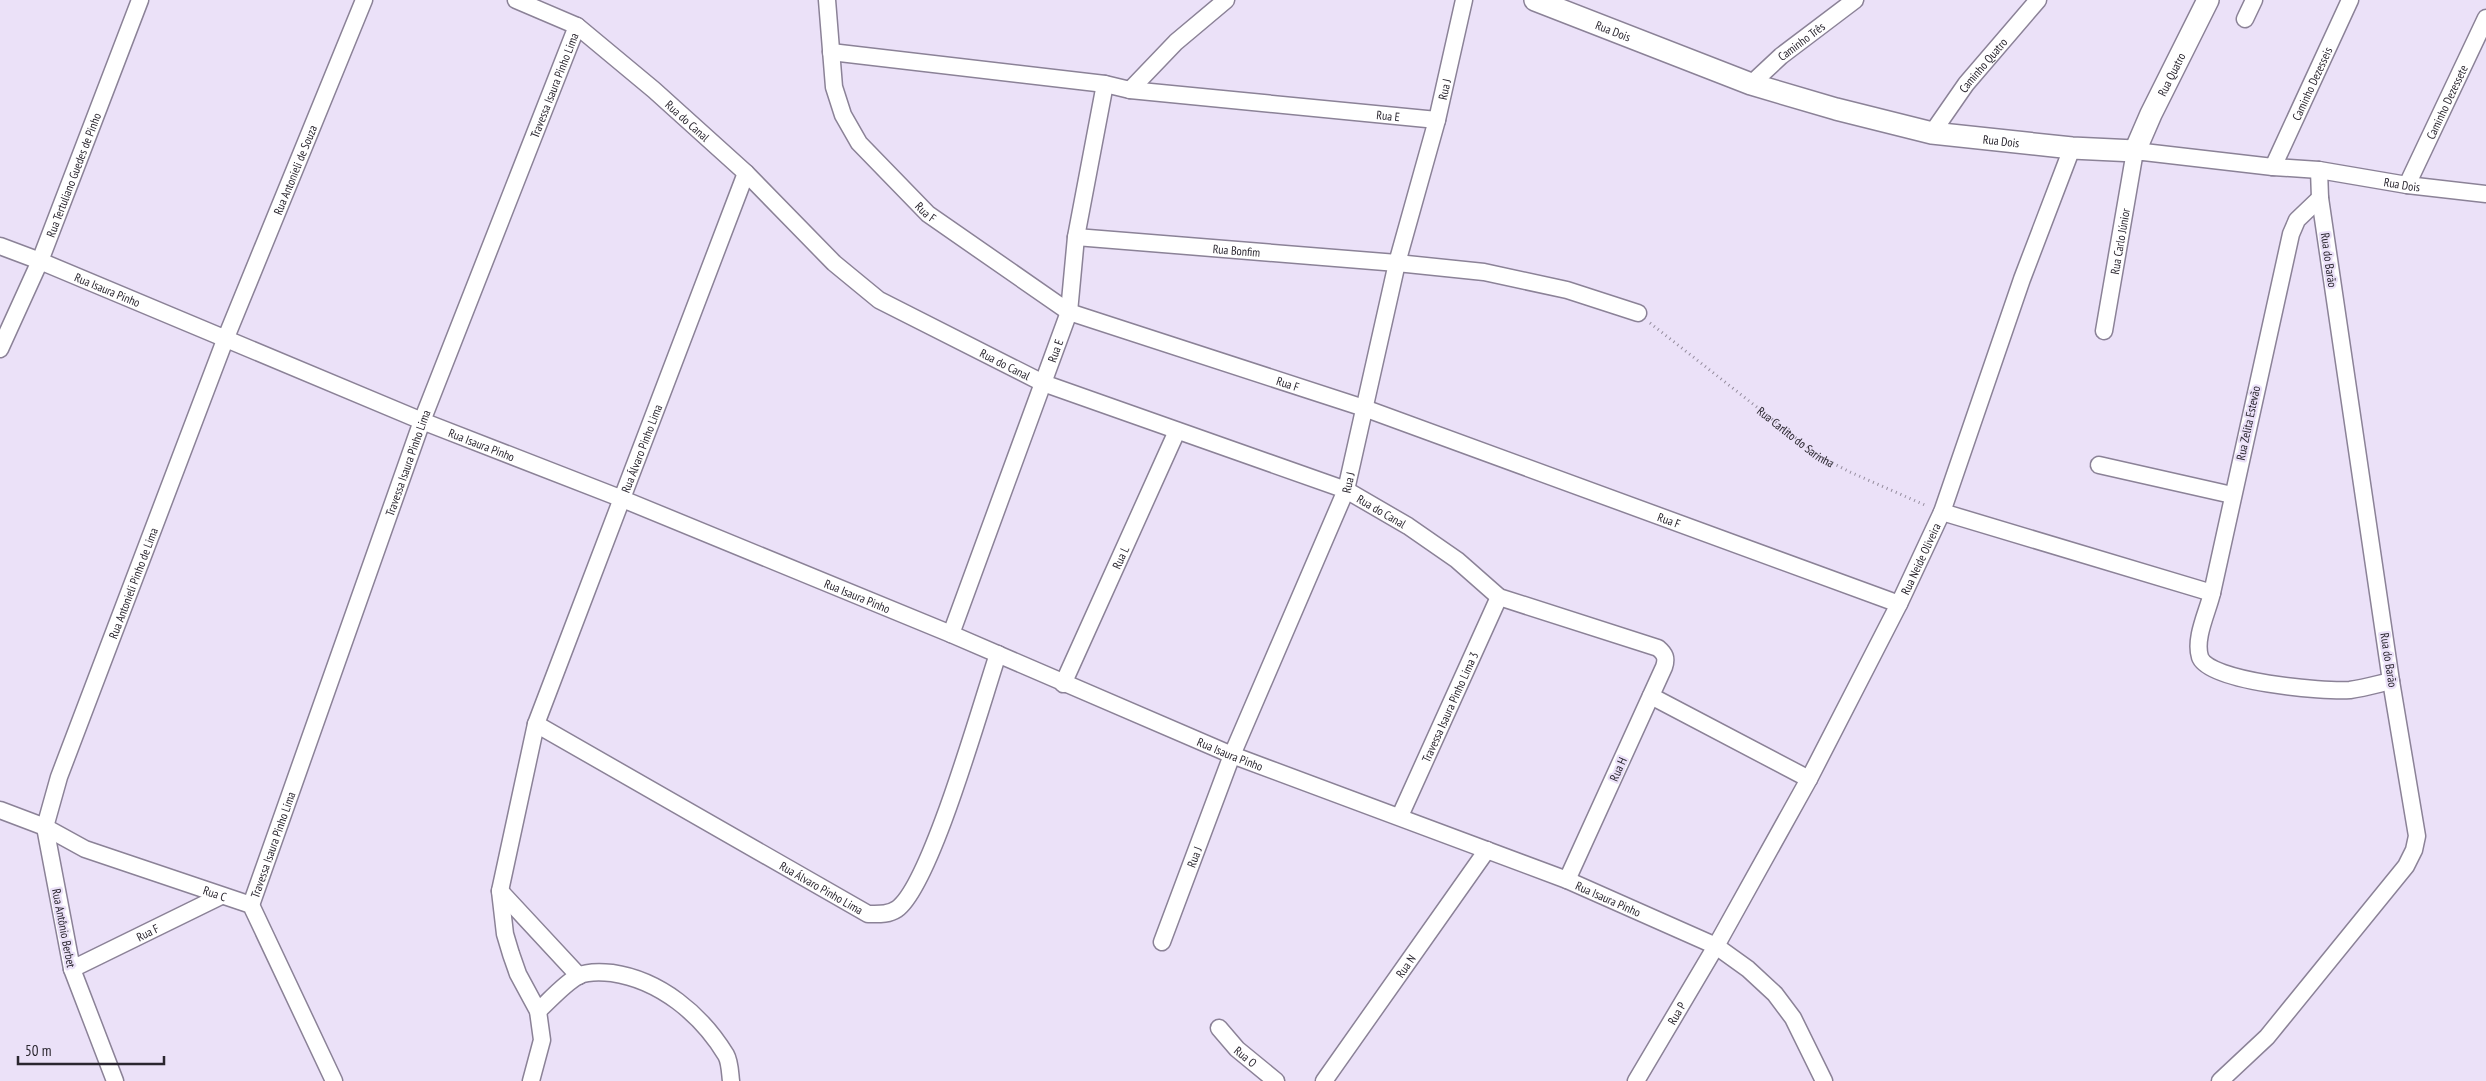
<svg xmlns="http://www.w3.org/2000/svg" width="2486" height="1081" font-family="'PT Sans Narrow',sans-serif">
	<rect width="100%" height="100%" fill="#ebe1f8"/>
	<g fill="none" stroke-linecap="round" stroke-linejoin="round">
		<g stroke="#8b8297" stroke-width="19">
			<g id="minor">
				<path id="s2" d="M516 0 577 26 654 90 746 173 834 263 879 300 1043 383 1346 490 1408 526 1457 560 1499 597 1658 648C1665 654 1667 658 1664 667L1567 880"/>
				<path id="s3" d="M827 0 834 87 843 115 859 143 928 214 1069 312 1364 408 1899 604"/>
				<path d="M2245 19 2254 0"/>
				<path id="s4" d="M831 52 1105 84 1130 90 1437 120"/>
				<path id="s5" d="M1751 84 1781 56 1855 0"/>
				<path d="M1130 90 1176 42 1226 0"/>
				<path id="s6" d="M1932 133 1966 84 2038 0"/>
				<path id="s7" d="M2273 167 2350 0"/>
				<path id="s8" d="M2407 185 2486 18"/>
				<path d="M2320 198 2297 220 2291 234 2212 593C2208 611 2194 638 2200 657 2208 682 2325 692 2350 690 2364 688 2378 684 2391 681"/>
				<path id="s9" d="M1076 237 1397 263 1484 272 1567 290 1638 313"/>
				<path id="s10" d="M0 246 40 261 422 421 620 498 951 634 1232 755 1567 880 1716 946 1748 969 1775 994 1793 1018 1824 1081"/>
				<path id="s11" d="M2104 331 2135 151 2273 167 2319 170 2407 185 2486 194"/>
				<path id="s12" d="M0 349 40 261 140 0"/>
				<path d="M2099 465 2232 495"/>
				<path d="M1942 512 2212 593"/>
				<path id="s13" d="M951 634 1069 312 1076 237 1105 84"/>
				<path id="s14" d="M1063 684 1177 431"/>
				<path d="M1651 696 1809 779"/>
				<path id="s15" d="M536 724 868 914C878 914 888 915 897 909 931 885 982 701 998 654"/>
				<path id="s16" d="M0 810 45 827 85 849 251 905 334 1081"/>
				<path id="s17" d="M1400 816 1499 597"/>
				<path d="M500 891 579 976"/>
				<path id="s18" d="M251 905 422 421 577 26"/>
				<path id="s19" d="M1162 942 1232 755 1346 490 1397 263 1437 120 1464 0"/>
				<path id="s20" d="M72 969 221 896"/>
				<path d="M538 1011C550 1000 564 984 578 976 588 971 602 972 612 973 660 980 701 1014 726 1055 730 1062 730 1073 731 1081"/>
				<path id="s21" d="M1219 1028 1237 1049 1276 1081"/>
				<path id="s22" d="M115 1081 72 969 45 827 59 777 225 340 364 0"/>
				<path id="s23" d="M531 1081 542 1040 538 1011 518 974 511 954 505 934 500 891 536 724 746 173"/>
				<path id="s24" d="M1324 1081 1487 850"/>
				<path id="s25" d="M1636 1081 1716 946 1809 779 1899 604 1942 512 2022 279 2072 148"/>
				<path d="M2220 1081 2267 1037 2406 866 2414 850 2417 836 2391 681 2320 198 2319 170"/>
			</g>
		</g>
		<g stroke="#8b8297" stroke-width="24">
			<g id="tertiary">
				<path id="s26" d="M1535 0 1751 84 1836 109 1932 133 2072 148 2135 151 2151 114 2208 0"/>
			</g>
		</g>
		<path stroke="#958d9e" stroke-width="3" stroke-dasharray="1 4" stroke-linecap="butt" id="s1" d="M1650 323 1819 456 1850 472 1927 506"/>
		<use href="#minor" stroke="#fff" stroke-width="16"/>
		<use href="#tertiary" stroke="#fff" stroke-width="21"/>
	</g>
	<g text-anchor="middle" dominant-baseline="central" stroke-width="4.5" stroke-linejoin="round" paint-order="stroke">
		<g font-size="12" fill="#2a262f" stroke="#ebe1f8">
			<text stroke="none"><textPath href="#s26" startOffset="84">Rua Dois</textPath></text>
			<text stroke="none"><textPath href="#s5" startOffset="66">Caminho Três</textPath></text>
			<text stroke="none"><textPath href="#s6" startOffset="85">Caminho Quatro</textPath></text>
			<text stroke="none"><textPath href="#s26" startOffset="708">Rua Quatro</textPath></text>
			<text stroke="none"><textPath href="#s7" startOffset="92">Caminho Dezesseis</textPath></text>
			<text stroke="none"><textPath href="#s18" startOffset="874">Travessa Isaura Pinho Lima</textPath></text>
			<text stroke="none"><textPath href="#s19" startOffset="901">Rua J</textPath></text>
			<text stroke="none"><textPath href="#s8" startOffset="92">Caminho Dezessete</textPath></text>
			<text stroke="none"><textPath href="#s4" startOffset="561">Rua E</textPath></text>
			<text stroke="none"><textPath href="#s2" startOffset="212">Rua do Canal</textPath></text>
			<text stroke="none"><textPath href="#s26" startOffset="489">Rua Dois</textPath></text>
			<text stroke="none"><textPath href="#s22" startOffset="968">Rua Antonieli de Souza</textPath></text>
			<text stroke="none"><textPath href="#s12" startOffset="189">Rua Tertuliano Guedes de Pinho</textPath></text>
			<text stroke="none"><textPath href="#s11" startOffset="452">Rua Dois</textPath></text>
			<text stroke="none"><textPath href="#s3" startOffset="245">Rua F</textPath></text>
			<text stroke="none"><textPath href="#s11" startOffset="91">Rua Carlo Júnior</textPath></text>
			<text stroke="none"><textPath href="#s9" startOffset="161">Rua Bonfim</textPath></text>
			<text transform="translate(2329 260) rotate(82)">Rua do Barão</text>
			<text stroke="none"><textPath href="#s10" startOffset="116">Rua Isaura Pinho</textPath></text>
			<text stroke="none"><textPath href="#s13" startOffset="302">Rua E</textPath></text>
			<text stroke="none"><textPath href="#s2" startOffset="616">Rua do Canal</textPath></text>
			<text stroke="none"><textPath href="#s3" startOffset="650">Rua F</textPath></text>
			<text transform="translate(2248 423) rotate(-78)">Rua Zelita Estevão</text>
			<text stroke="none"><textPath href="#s1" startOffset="185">Rua Carlito do Sarinha</textPath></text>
			<text stroke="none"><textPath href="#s10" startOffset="521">Rua Isaura Pinho</textPath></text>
			<text stroke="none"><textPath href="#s23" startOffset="665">Rua Álvaro Pinho Lima</textPath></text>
			<text stroke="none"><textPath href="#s18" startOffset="469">Travessa Isaura Pinho Lima</textPath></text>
			<text stroke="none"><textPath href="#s19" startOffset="496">Rua J</textPath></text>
			<text stroke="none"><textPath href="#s2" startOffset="1021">Rua do Canal</textPath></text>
			<text stroke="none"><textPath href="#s3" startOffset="1055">Rua F</textPath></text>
			<text stroke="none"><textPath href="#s14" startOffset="139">Rua L</textPath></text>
			<text stroke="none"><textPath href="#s25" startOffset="595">Rua Neide Oliveira</textPath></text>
			<text stroke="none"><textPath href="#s22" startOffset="524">Rua Antonieli Pinho de Lima</textPath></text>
			<text stroke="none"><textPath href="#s10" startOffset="926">Rua Isaura Pinho</textPath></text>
			<text transform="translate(2389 660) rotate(81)">Rua do Barão</text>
			<text stroke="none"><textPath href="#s17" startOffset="120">Travessa Isaura Pinho Lima 3</textPath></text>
			<text stroke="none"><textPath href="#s10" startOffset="1331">Rua Isaura Pinho</textPath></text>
			<text transform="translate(1618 769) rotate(-66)">Rua H</text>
			<text stroke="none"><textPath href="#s18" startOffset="64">Travessa Isaura Pinho Lima</textPath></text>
			<text stroke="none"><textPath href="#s19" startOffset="91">Rua J</textPath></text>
			<text stroke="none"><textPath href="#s15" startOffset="329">Rua Álvaro Pinho Lima</textPath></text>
			<text stroke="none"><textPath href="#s16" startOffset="231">Rua C</textPath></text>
			<text stroke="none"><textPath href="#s10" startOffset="1736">Rua Isaura Pinho</textPath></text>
			<text transform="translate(64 928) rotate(79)">Rua Antônio Berbet</text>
			<text stroke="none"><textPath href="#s20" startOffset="84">Rua F</textPath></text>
			<text stroke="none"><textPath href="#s24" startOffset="141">Rua N</textPath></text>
			<text stroke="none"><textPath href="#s25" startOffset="79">Rua P</textPath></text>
			<text stroke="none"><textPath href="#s21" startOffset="39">Rua O</textPath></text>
		</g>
	</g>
	<path d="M18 1056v8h146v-8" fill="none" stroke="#2a262f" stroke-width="2.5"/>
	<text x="25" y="1056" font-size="15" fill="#2a262f" stroke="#ebe1f8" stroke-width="4" paint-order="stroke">50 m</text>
</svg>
